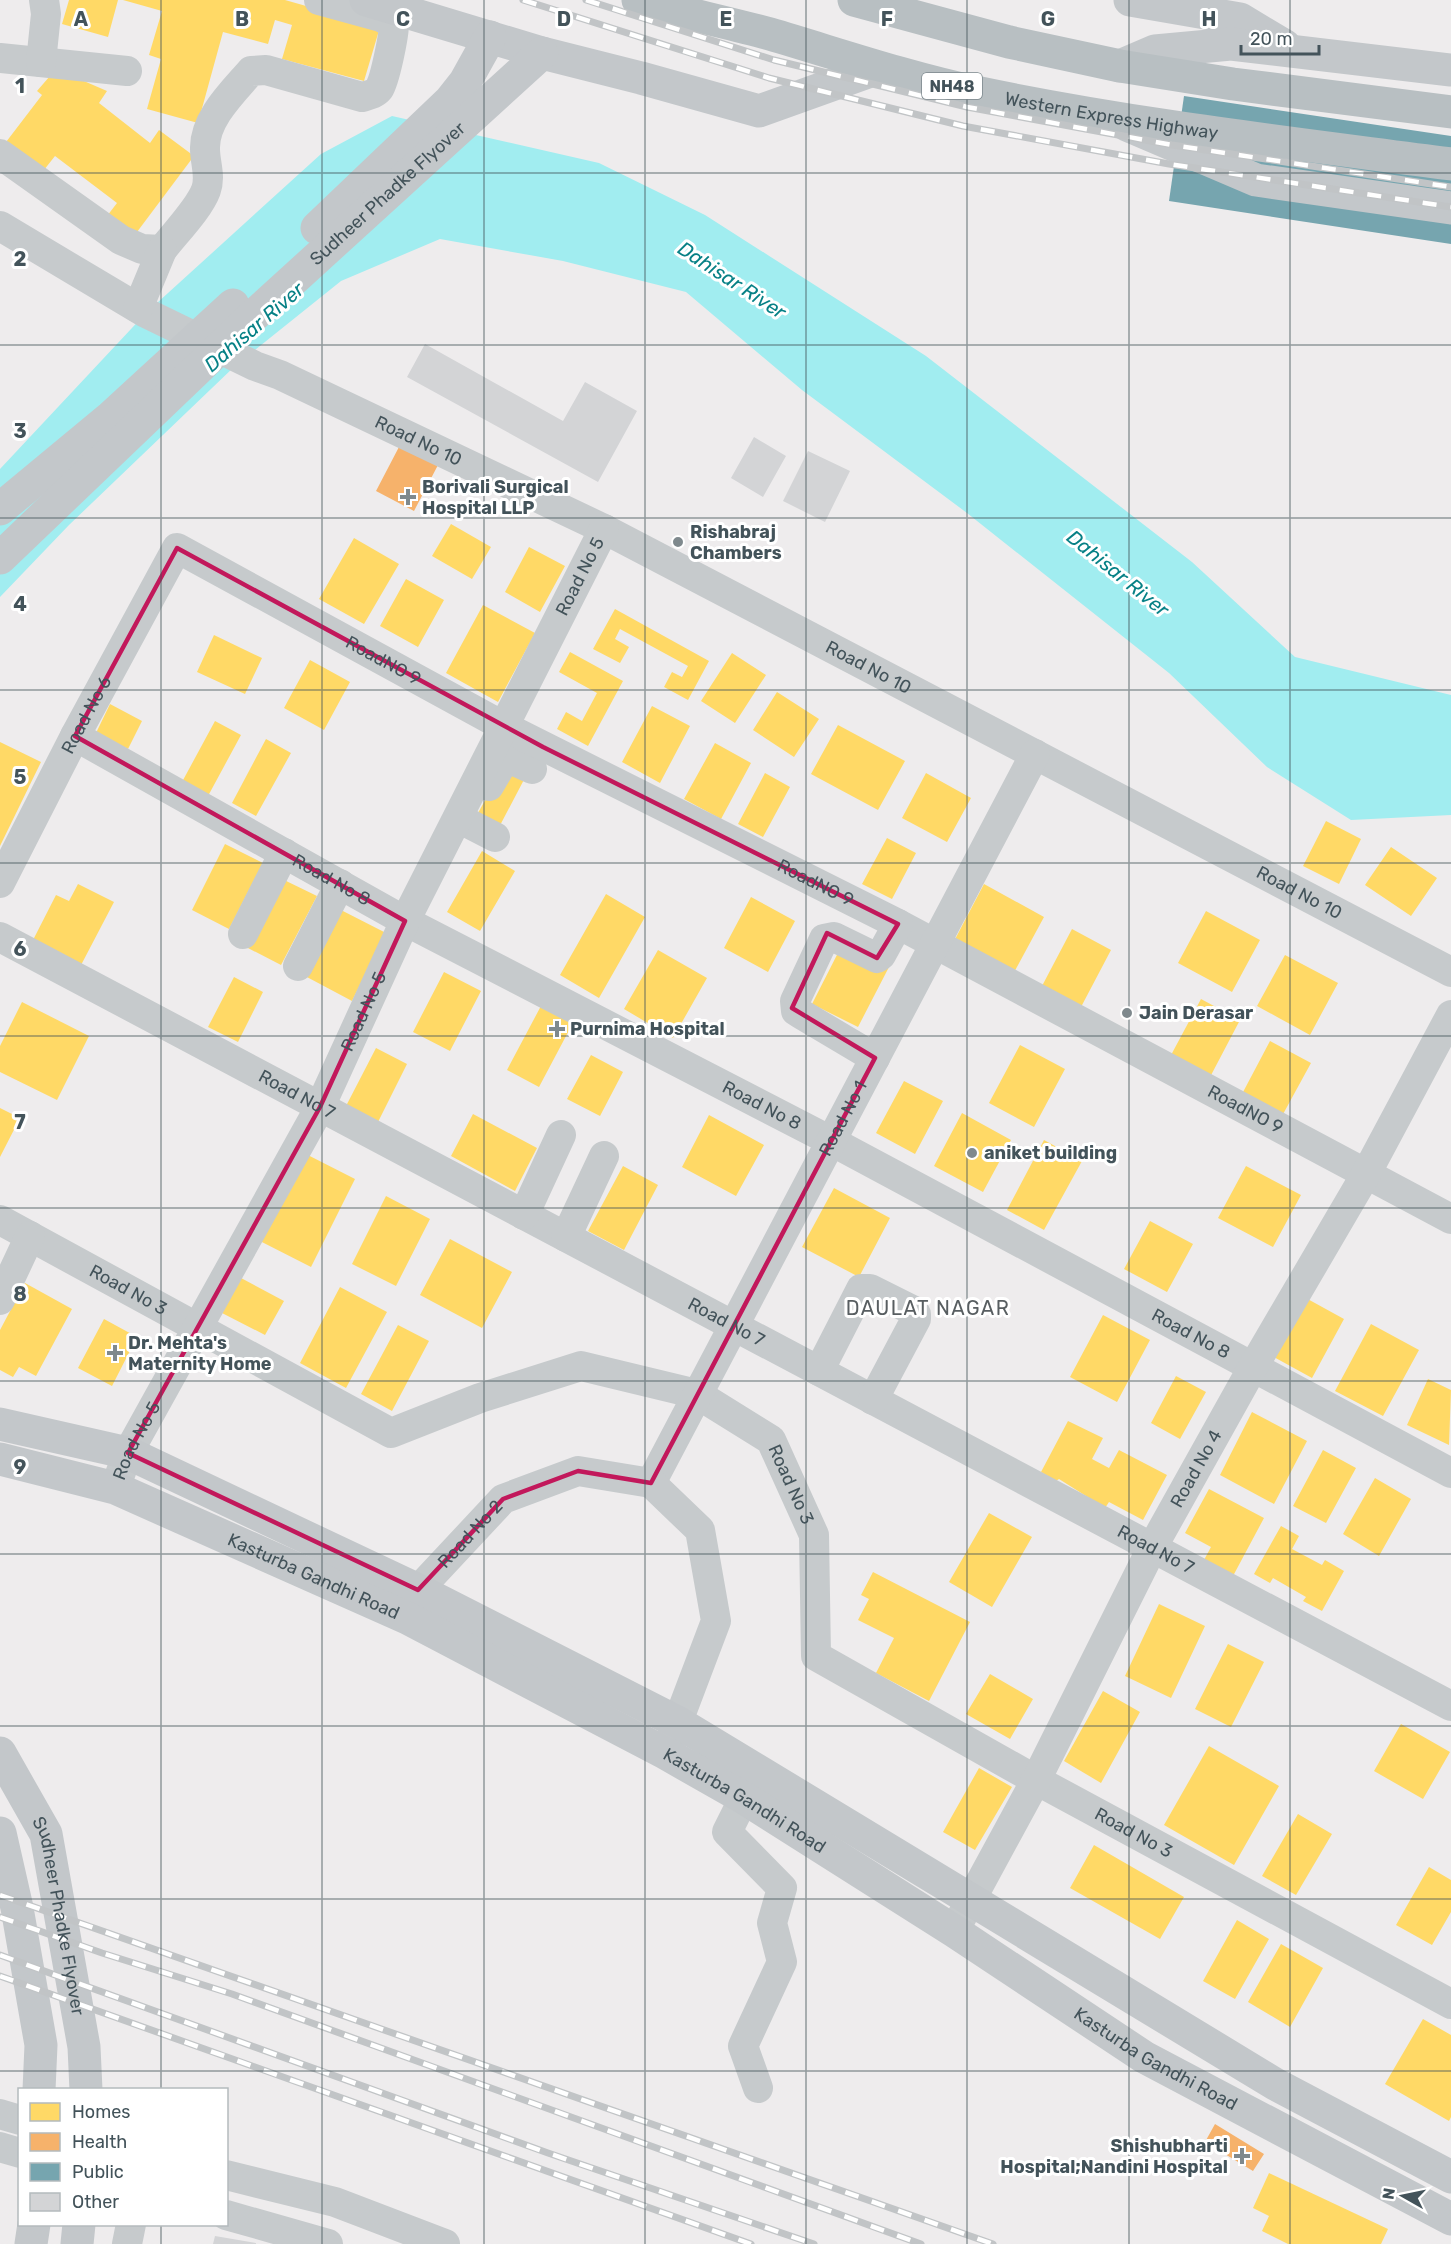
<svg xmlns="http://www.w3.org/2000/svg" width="1451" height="2244" font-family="Rubik,sans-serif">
	<rect width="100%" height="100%" fill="#eeeced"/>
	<path fill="#a1edf0" d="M392 116 599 163 705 215 926 356 1192 562 1295 657 1451 695V815L1351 820 1267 767 1169 673 967 513 802 390 686 292 563 261 440 239 341 281 235 366 69 525 0 597V469L146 313 321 154Z"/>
	<path fill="#eeeced" d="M0 1692 12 1701 36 1731 75 1894 27 2064 10 2081 6 2019 0 1986Z"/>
	<path fill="#ffd966" d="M69 0H118L108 37 62 24Z
		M123 0H285L380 27 364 81 282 59 292 25 275 20 268 44 223 32 198 123 147 109 161 59 149 55 162 11Z
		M56 69 107 91 99 103 150 143 159 130 194 156 131 240 104 220 117 203 55 156 40 175 3 146 42 95 37 91Z
		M451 524 491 547 472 579 432 556Z
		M354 538 399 564 364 624 319 599Z
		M529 547 565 566 540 612 505 592Z
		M406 579 444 600 418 647 380 626Z
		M483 605 535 633 498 702 446 673Z
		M615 609 709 661 688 700 664 687 672 672 682 677 688 666 620 629 615 639 629 647 620 663 593 649Z
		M214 635 262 658 245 694 197 672Z
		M570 652 623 681 588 746 557 729 566 712 582 721 597 693 559 672Z
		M732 653 766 675 735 723 701 701Z
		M310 660 350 682 324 730 284 708Z
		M777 692 819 719 794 757 753 730Z
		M110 704 142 721 128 749 96 733Z
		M652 706 690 726 660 783 622 762Z
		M215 721 241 735 208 796 182 782Z
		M838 725 905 761 878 810 811 774Z
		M266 739 291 753 256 816 232 803Z
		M0 742 41 762 0 846Z
		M715 743 751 763 721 819 684 799Z
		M508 760 528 772 496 833 474 820Z
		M765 773 790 787 763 837 738 824Z
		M926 773 971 798 947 842 902 818Z
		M1326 821 1361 839 1339 884 1303 866Z
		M887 838 916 853 892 899 862 884Z
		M225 844 263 863 229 929 192 910Z
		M1391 847 1437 878 1411 916 1365 885Z
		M482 851 515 871 480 931 447 912Z
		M280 878 317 896 281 965 246 947Z
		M78 884 114 902 80 967 32 942 56 895 69 901Z
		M984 884 1044 917 1011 978 952 945Z
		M606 894 645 917 599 998 560 975Z
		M751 897 795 921 768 972 724 948Z
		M339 909 386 933 352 1001 305 976Z
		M1206 911 1260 940 1232 992 1178 963Z
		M1072 929 1111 950 1081 1007 1042 986Z
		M843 943 889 967 858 1027 812 1004Z
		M658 950 707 978 673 1038 624 1009Z
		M1285 955 1338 983 1310 1035 1257 1006Z
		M444 972 481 991 450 1051 413 1032Z
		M234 977 263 992 238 1042 208 1027Z
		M1201 999 1240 1020 1209 1079 1170 1057Z
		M22 1002 89 1036 57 1100 0 1072V1046Z
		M542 1004 574 1021 539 1087 507 1070Z
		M1270 1041 1311 1063 1282 1116 1242 1094Z
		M1020 1045 1065 1069 1034 1127 989 1103Z
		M376 1048 407 1064 378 1122 346 1106Z
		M591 1055 623 1072 600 1116 567 1099Z
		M904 1081 943 1101 915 1154 876 1133Z
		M0 1108 20 1118 0 1157Z
		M962 1113 1011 1140 983 1192 934 1166Z
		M473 1114 537 1148 515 1191 451 1156Z
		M709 1115 764 1145 736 1196 682 1167Z
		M1044 1140 1082 1161 1044 1230 1007 1210Z
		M296 1149 355 1179 311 1267 252 1237Z
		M623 1166 658 1185 624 1250 588 1231Z
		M1246 1166 1301 1195 1273 1247 1218 1218Z
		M834 1188 890 1218 859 1277 802 1247Z
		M386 1196 430 1219 396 1286 352 1264Z
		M1150 1221 1193 1244 1167 1292 1124 1269Z
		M450 1239 512 1272 482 1328 420 1295Z
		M241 1278 284 1301 265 1335 222 1313Z
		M25 1283 72 1309 36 1376 19 1367 13 1377 0 1370V1330Z
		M340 1287 387 1312 346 1388 300 1363Z
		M1304 1297 1344 1319 1312 1378 1272 1356Z
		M1103 1315 1150 1340 1117 1402 1070 1377Z
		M104 1319 137 1337 112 1386 78 1368Z
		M1371 1324 1419 1350 1383 1416 1335 1391Z
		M398 1325 429 1341 392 1411 361 1394Z
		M1176 1376 1206 1392 1180 1439 1151 1423Z
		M1428 1379 1451 1390 1449 1445 1407 1425Z
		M1252 1412 1307 1441 1274 1504 1220 1475Z
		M1068 1421 1103 1438 1092 1459 1109 1468 1119 1450 1167 1475 1143 1520 1109 1502 1105 1508 1059 1479 1056 1481 1041 1472Z
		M1323 1450 1356 1468 1326 1523 1293 1506Z
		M1375 1478 1411 1499 1379 1556 1343 1534Z
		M1209 1489 1264 1518 1233 1576 1204 1560 1211 1547 1185 1533Z
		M989 1513 1032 1537 992 1607 949 1582Z
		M1281 1526 1299 1536 1292 1549 1322 1565 1325 1560 1344 1571 1322 1611 1303 1601 1306 1597 1273 1578 1270 1583 1254 1574Z
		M873 1572 970 1622 929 1701 876 1673 894 1638 858 1620 869 1599 861 1595Z
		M1159 1604 1205 1626 1171 1698 1125 1676Z
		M1228 1644 1264 1662 1231 1727 1195 1709Z
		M990 1674 1033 1699 1010 1739 966 1714Z
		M1103 1691 1140 1712 1101 1783 1064 1761Z
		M1401 1724 1450 1752 1423 1799 1374 1771Z
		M1209 1746 1279 1786 1234 1865 1164 1825Z
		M979 1768 1012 1787 975 1850 943 1832Z
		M1298 1814 1332 1834 1296 1895 1262 1876Z
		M1094 1845 1184 1897 1160 1939 1070 1888Z
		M1429 1867 1451 1880V1912L1432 1945 1396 1925Z
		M1237 1920 1269 1939 1235 1999 1203 1981Z
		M1281 1944 1323 1968 1290 2027 1248 2002Z
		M1423 2019 1451 2035V2117L1449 2121 1385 2084Z
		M1269 2173 1388 2229 1381 2244H1288L1262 2231 1269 2216 1253 2208Z"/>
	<path fill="#f6b26b" d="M400 445 438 465 414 511 376 491Z
		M1215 2124 1264 2154 1253 2171 1205 2142Z"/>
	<path fill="#76a5af" d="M1184 96 1451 136V244L1169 201Z"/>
	<path fill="#d3d4d6" d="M425 344 563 421 585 382 637 411 598 482 407 377Z
		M754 437 786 456 763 497 731 478Z
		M808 451 850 471 825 522 783 501Z
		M215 2236 256 2243V2244H213Z"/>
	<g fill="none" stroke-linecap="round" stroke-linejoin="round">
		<g stroke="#c6cacc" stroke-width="30">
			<path d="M0 58 127 71"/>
			<path d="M41 62 46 14 44 0"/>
			<path d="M0 154 121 240 142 249 162 250C175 233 199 209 206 190 211 176 205 163 205 149 204 119 233 92 251 71L266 70 362 97C369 95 375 94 379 89 385 80 394 35 394 24L381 17 319 0"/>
			<path id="s1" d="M0 226 146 313 255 366 280 375 604 529 1451 972"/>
			<path d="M138 308 162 250"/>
			<path id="s2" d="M75 736 405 921 831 1141 1451 1473"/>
			<path d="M489 786 506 757 532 769"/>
			<path d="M458 818 495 837"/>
			<path id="s3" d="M0 883 75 736 177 548 505 727 898 924 1451 1219"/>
			<path d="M243 934 284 853"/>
			<path id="s4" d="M0 937 1451 1706"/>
			<path d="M298 966 340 884"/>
			<path d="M875 1058 801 1014 796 1011 795 1001 824 939 834 937 877 958 881 955 898 924"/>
			<path d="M524 1215 561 1135"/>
			<path id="s5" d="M0 1220 391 1433 480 1398 581 1366 697 1394 771 1440 814 1535 816 1656 1036 1780 1451 2004"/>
			<path d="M566 1237 604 1156"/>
			<path d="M0 1300 30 1236"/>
			<path d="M819 1371 861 1289H870L914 1311 916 1314V1319L873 1400"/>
			<path id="s6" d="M651 1483 1035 754"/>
			<path id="s7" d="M115 1488 128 1453 320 1107 405 921 604 529"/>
			<path id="s8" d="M410 1611 418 1590 503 1499 578 1471 651 1483 700 1530 716 1621 669 1745"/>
			<path d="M744 1798 727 1832 782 1888 772 1923 782 1962 743 2046 758 2088"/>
			<path id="s9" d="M954 1931 1036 1780 1152 1548 1253 1367 1366 1174 1451 1015"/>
			<path d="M0 2114 20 2120"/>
			<path d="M0 2147 20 2153"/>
			<path d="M226 2175 335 2202 445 2244"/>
			<path d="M226 2215 328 2244"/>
			<path d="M127 2244 131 2224"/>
		</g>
		<g stroke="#c3c7ca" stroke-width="33">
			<path d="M366 0 542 53 641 78 759 111 879 68"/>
			<path d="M1130 0 1240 19 1285 46"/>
			<path d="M1120 66 1155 51 1231 44 1451 70"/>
			<path d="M1127 125 1256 180 1451 208"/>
			<path d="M317 228 450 101 465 82 490 37"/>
			<path d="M0 509 111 417 233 305"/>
			<path id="s10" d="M0 558 250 319 542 53"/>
			<path d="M0 1424 128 1453 418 1590 679 1723 1275 2084 1451 2177"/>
			<path id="s11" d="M0 1459 115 1488 407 1618 665 1753 744 1798 954 1931 1144 2057 1451 2219"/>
			<path id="s12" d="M0 1753 46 1834 84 2047 86 2090"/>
			<path d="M0 1833 17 1908 41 2045 39 2090"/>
			<path d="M31 2244 34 2224"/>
			<path d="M77 2244 79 2224"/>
		</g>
		<g stroke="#b8bfc2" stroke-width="33">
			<path id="s13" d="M638 0C681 13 726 22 770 34 838 54 905 77 975 92 1132 125 1292 143 1451 164"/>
			<path d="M854 0 1009 42 1120 66 1233 84 1451 112"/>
		</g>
		<g stroke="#c1c4c6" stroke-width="7">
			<path id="rail" d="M523 0 769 78 963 126 1169 164 1451 207
				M586 0 774 60 967 107 1172 145 1451 187
				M0 1895 993 2244
				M0 1917 102 1953 232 1994 921 2244
				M0 1955 548 2153 814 2244
				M0 1976 751 2244"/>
		</g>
		<use href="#rail" stroke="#fff" stroke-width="4.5" stroke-dasharray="14" stroke-linecap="butt"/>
	</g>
	<path fill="none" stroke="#c2185b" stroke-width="4.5" stroke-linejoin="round" d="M177 548 543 747 898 924 877 958 827 933 792 1008 875 1058 651 1483 578 1471 503 1499 418 1590 128 1453 320 1107 405 921 75 736Z"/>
	<path fill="none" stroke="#43535a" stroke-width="1.5" stroke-opacity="0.55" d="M161 0V2090M322 0V2244M484 0V2244M645 0V2244M806 0V2244M967 0V2244M1129 0V2244M1290 0V2244M0 173H1451M0 345H1451M0 518H1451M0 690H1451M0 863H1451M0 1036H1451M0 1208H1451M0 1381H1451M0 1554H1451M0 1726H1451M0 1899H1451M0 2071H1451M161 2224V2244"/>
	<g fill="#7f898d" stroke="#fff" stroke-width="2">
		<path d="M405 488h6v6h6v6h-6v6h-6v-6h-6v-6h6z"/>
		<circle cx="678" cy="542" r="6"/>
		<circle cx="1127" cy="1013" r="6"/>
		<path d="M554 1020h6v6h6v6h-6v6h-6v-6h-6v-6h6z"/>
		<circle cx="972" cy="1153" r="6"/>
		<path d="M112 1344h6v6h6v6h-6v6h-6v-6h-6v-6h6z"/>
		<path d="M1239 2147h6v6h6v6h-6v6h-6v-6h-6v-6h6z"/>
	</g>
	<g text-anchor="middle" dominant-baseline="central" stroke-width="6" stroke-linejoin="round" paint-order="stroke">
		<rect fill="#fff" stroke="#7b878c" stroke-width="1.5" x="922" y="73" width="60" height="26" rx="4.5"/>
		<g font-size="16" font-weight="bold" fill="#43535a">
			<text x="952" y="86">NH48</text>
		</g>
		<g font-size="18" fill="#43535a" stroke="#fff">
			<text stroke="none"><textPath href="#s13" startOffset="488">Western Express Highway</textPath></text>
			<text stroke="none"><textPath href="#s10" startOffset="532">Sudheer Phadke Flyover</textPath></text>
			<text stroke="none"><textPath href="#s1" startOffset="471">Road No 10</textPath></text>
			<text stroke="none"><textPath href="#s7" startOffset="1024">Road No 5</textPath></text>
			<text stroke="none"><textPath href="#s3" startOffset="614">RoadNO 9</textPath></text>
			<text stroke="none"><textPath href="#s1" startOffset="975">Road No 10</textPath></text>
			<text stroke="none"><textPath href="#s3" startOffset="189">Road No 6</textPath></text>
			<text stroke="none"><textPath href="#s2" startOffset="294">Road No 8</textPath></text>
			<text stroke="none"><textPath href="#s3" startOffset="1100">RoadNO 9</textPath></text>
			<text stroke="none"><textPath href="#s1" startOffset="1461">Road No 10</textPath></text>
			<text stroke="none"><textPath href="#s7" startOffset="538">Road No 5</textPath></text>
			<text stroke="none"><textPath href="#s4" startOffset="336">Road No 7</textPath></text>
			<text stroke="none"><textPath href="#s2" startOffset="780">Road No 8</textPath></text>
			<text stroke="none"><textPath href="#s3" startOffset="1586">RoadNO 9</textPath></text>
			<text stroke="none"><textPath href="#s6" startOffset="412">Road No 1</textPath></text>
			<text stroke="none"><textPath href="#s5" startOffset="146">Road No 3</textPath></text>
			<text stroke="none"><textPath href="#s4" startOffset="822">Road No 7</textPath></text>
			<text stroke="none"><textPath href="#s2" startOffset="1266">Road No 8</textPath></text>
			<text stroke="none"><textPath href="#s7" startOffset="52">Road No 5</textPath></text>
			<text stroke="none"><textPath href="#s9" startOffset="522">Road No 4</textPath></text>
			<text stroke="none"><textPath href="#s5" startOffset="902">Road No 3</textPath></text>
			<text stroke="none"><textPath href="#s8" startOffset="99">Road No 2</textPath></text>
			<text stroke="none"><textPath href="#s4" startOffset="1308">Road No 7</textPath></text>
			<text stroke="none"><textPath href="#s11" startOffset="336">Kasturba Gandhi Road</textPath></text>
			<text stroke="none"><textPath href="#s11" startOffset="822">Kasturba Gandhi Road</textPath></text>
			<text stroke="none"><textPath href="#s5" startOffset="1442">Road No 3</textPath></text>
			<text stroke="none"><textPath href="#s12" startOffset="176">Sudheer Phadke Flyover</textPath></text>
			<text stroke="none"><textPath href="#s11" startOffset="1308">Kasturba Gandhi Road</textPath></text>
		</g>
		<g font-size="18" font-weight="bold" fill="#43535a" stroke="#fff" text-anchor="start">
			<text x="422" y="487">Borivali Surgical<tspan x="422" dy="21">Hospital LLP</tspan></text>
			<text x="690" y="532">Rishabraj<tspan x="690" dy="21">Chambers</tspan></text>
			<text x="1139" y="1013">Jain Derasar</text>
			<text x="570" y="1029">Purnima Hospital</text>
			<text x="984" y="1153">aniket building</text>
			<text x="128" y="1343">Dr. Mehta's<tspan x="128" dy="21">Maternity Home</tspan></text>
			<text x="1228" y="2146" text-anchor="end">Shishubharti<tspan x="1228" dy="21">Hospital;Nandini Hospital</tspan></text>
		</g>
		<g font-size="20" font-style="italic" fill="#078186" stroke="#fff">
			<text transform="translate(732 280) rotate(33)">Dahisar River</text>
			<text transform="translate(254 327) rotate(-41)">Dahisar River</text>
			<text transform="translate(1118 573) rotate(39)">Dahisar River</text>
		</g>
		<g font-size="20" letter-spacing="1.5" fill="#585e61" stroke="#fff">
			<text x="928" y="1308">DAULAT NAGAR</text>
		</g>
	</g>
	<g font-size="20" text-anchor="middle" font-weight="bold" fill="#43535a" stroke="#fff" stroke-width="6" stroke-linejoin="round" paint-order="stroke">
		<text x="81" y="26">A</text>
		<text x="242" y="26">B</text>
		<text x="403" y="26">C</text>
		<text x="564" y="26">D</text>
		<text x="726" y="26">E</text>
		<text x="887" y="26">F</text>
		<text x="1048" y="26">G</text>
		<text x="1209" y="26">H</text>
		<text x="20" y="93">1</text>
		<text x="20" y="266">2</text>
		<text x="20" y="438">3</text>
		<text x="20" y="611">4</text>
		<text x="20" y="784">5</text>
		<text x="20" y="956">6</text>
		<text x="20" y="1129">7</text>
		<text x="20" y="1301">8</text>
		<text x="20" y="1474">9</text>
	</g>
	<rect x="18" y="2088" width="210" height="138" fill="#ffffff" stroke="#b4babd" stroke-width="1.5"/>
	<rect x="30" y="2103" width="30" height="18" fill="#ffd966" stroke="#b4babd" stroke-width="1.5"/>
	<text x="72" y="2118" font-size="18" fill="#43535a">Homes</text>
	<rect x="30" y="2133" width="30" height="18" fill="#f6b26b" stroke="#b4babd" stroke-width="1.5"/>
	<text x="72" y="2148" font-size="18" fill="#43535a">Health</text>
	<rect x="30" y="2163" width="30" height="18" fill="#76a5af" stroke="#b4babd" stroke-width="1.5"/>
	<text x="72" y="2178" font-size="18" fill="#43535a">Public</text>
	<rect x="30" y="2193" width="30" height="18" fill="#d3d4d6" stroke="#b4babd" stroke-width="1.5"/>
	<text x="72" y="2208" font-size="18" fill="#43535a">Other</text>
	<g transform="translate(1403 2196) rotate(279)" stroke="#ffffff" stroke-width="4.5" paint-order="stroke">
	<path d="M0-4.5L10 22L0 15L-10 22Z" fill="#43535a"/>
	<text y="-9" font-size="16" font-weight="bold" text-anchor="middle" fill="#43535a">N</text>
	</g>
	<path d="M1241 45v9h78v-9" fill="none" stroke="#43535a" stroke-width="3"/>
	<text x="1250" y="45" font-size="18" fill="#43535a" stroke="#ffffff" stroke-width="4.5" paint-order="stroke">20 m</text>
</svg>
